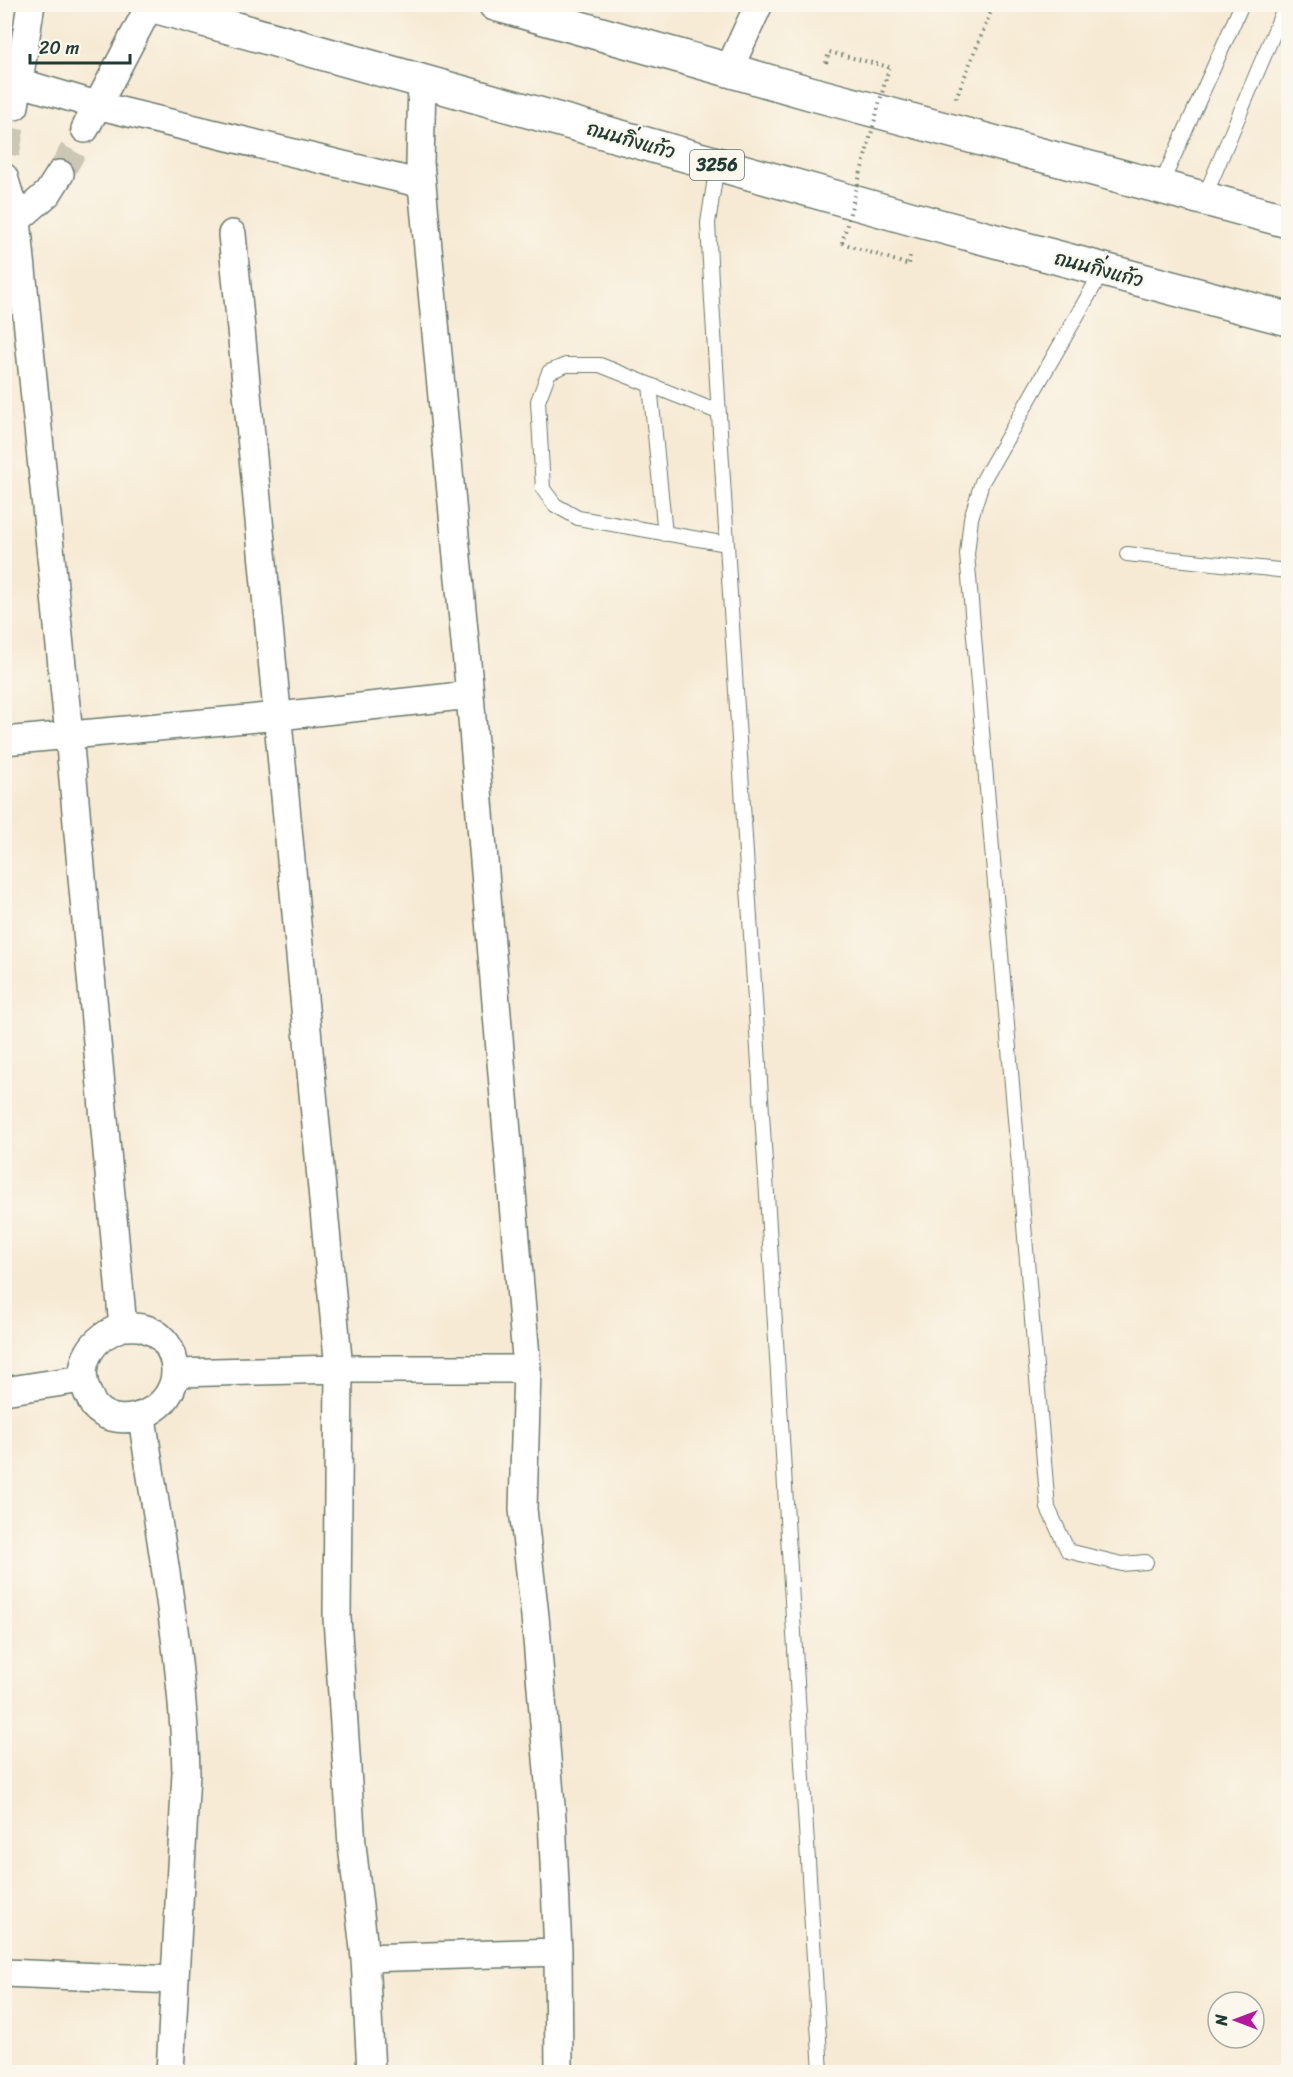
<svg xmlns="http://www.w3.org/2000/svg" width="1293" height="2077" font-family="Sriracha,'Playpen Sans Thai',sans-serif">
	<rect width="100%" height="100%" fill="#fbf7ec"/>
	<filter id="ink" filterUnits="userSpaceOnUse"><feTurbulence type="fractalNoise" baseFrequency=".0167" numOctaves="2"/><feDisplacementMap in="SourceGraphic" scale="12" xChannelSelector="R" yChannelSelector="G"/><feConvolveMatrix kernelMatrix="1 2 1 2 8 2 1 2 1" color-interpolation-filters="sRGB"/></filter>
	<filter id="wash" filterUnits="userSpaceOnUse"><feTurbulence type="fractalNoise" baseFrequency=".008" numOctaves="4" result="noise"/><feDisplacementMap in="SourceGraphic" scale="24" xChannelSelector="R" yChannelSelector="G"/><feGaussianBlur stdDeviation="1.35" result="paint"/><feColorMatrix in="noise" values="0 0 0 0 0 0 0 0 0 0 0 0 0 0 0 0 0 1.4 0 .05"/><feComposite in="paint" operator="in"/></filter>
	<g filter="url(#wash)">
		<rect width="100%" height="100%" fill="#f6ead4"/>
	</g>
	<g filter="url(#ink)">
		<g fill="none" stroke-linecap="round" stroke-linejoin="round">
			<path stroke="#cbc7b4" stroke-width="27" stroke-dasharray="27 14" stroke-linecap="butt" d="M6 154 15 106
				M60 174 85 129"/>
			<g stroke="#6a7a6c" stroke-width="16">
				<path id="lane" d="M717 165 708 223 712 301 821 2072
					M1160 187 1242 4
					M1204 198 1286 4
					M1103 270 982 482 971 518 967 554 1048 1508 1068 1551 1122 1564 1146 1562
					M650 385 665 534
					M718 412 600 365H566L549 372 538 401 543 489 555 505 578 518 727 544
					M1127 554 1288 571"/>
			</g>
			<g stroke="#6a7a6c" stroke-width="30">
				<path id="street" d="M729 69 759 4
					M18 82 96 105 422 184
					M422 82 420 163 470 695 527 1369 523 1509 535 1616 552 1818 558 1952
					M15 106 31 4
					M85 129 150 5
					M4 177 17 220 69 735 123 1327
					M17 220 48 193 60 174
					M232 234 339 1369 337 1618 352 1845 365 1958 371 2072
					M4 741 279 716 470 695
					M123 1327C131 1327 140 1326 146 1329 173 1337 182 1371 169 1393 156 1417 115 1430 94 1406 92 1403 90 1397 88 1394 74 1363 93 1336 123 1327Z
					M176 1373 339 1369H527
					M4 1391 82 1379
					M142 1417C159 1535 183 1654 186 1773L170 2072
					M365 1958 558 1952 559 2072
					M4 1973 175 1980"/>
			</g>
			<g stroke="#6a7a6c" stroke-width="36">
				<path id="primary" d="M147 4 913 219 1288 319
					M495 4 817 95 1288 221"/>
			</g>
			<path stroke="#6a7a6c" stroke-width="4" stroke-dasharray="1.5 4.5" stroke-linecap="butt" d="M826 63 829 52 889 67
				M956 98 994 4
				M842 243 909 265 910 253"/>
			<use href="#lane" stroke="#fff" stroke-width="14"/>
			<use href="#street" stroke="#fff" stroke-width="27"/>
			<use href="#primary" stroke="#fff" stroke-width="33"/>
			<path stroke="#6a7a6c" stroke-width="4" stroke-dasharray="1.5 4.5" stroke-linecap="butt" d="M842 243 889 67"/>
		</g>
	</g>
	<g text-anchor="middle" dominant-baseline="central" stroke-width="4.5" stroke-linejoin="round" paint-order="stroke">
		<rect fill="#fbf7ec" stroke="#61756b" stroke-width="1.5" x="690" y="150" width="54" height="30" rx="4.5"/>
		<g font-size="18" font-weight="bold" fill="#1f3d34">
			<text x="717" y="165">3256</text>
		</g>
		<g font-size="20" fill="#1f3d34" stroke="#fbf7ec">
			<text transform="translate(631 140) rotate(16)">ถนนกิ่งแก้ว</text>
			<text transform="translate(1099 269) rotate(15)">ถนนกิ่งแก้ว</text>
		</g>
	</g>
	<rect width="1293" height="2077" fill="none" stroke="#fbf7ec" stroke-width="24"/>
	<g transform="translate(1236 2020) rotate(270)"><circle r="28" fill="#fbf7ec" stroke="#a3ada2" stroke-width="1.5"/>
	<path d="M0-4.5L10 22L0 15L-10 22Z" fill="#b5179e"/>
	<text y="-9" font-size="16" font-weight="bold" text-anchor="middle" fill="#1f3d34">N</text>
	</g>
	<path d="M30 54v9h100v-9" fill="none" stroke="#1f3d34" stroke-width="3"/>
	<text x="39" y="54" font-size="18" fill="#1f3d34" stroke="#fbf7ec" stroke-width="4.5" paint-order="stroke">20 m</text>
</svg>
